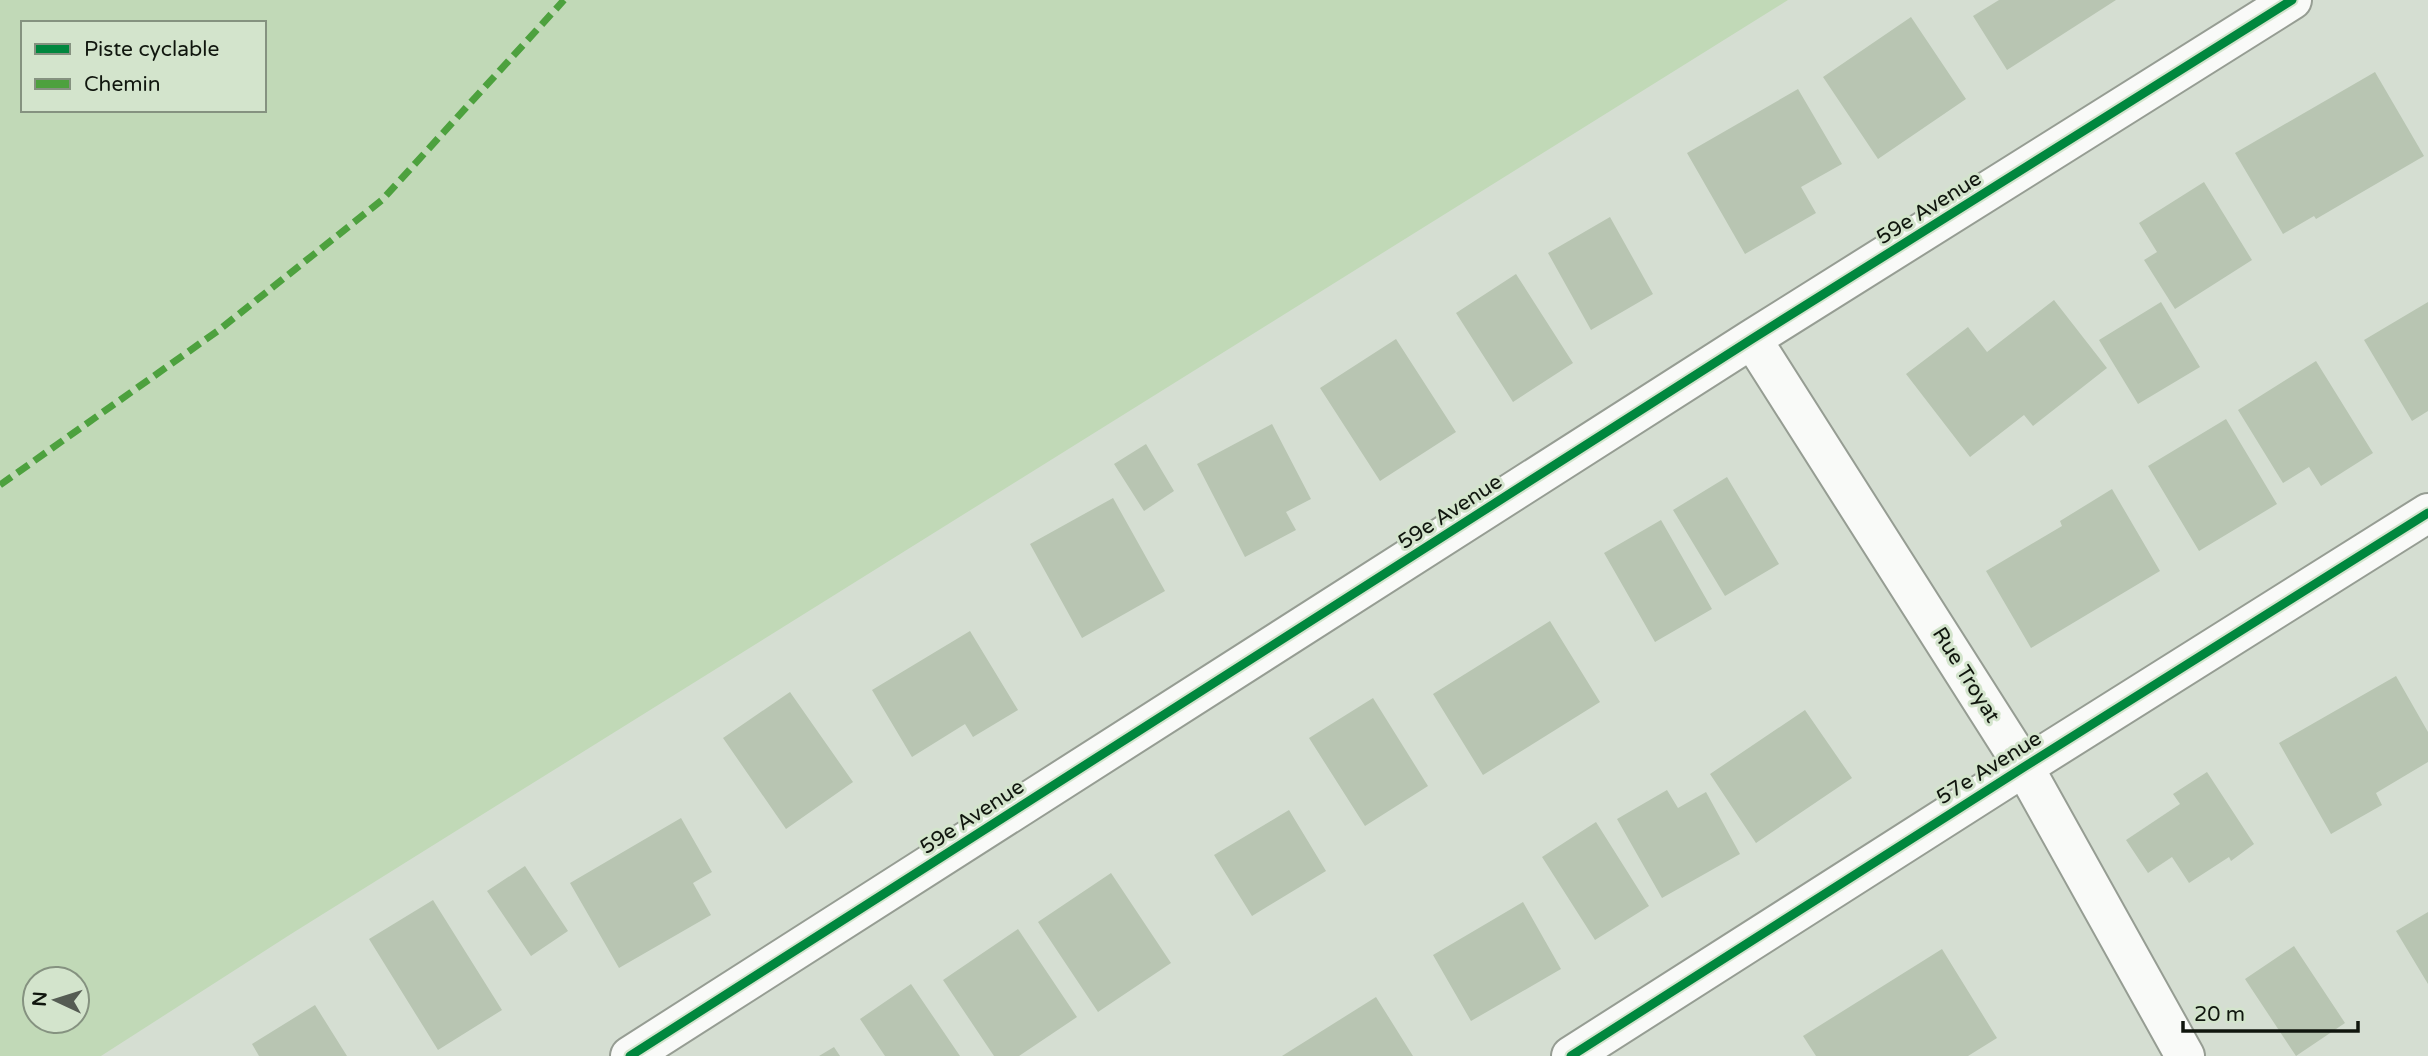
<svg xmlns="http://www.w3.org/2000/svg" width="2428" height="1056" font-family="'Varela Round',sans-serif">
	<rect width="100%" height="100%" fill="#d5ded2"/>
	<path fill="#c1d9b7" fill-rule="evenodd" d="M0 0H1788L291 934 101 1056H0ZM23 23H264V110H23ZM35 979H77V1021H35Z"/>
	<path fill="#b8c5b2" d="M1999 0H2116L2007 70 1973 16Z
		M1911 17 1966 99 1878 159 1823 77Z
		M2375 72 2424 156 2316 219 2314 216 2283 234 2235 153Z
		M1798 89 1842 164 1801 187 1816 213 1745 254 1687 153Z
		M2204 182 2252 260 2175 309 2144 260 2157 252 2139 223Z
		M1610 217 1653 294 1591 330 1548 253Z
		M1516 274 1573 363 1513 402 1456 313Z
		M2054 300 2107 368 2033 426 2024 415 1970 457 1906 374 1968 327 1987 352Z
		M2161 302 2200 367 2138 404 2099 340Z
		M2428 302V411L2412 421 2364 340Z
		M1396 339 1456 432 1380 481 1320 388Z
		M2316 361 2373 453 2321 486 2309 467 2283 483 2238 410Z
		M2226 419 2277 504 2199 551 2148 466Z
		M1272 424 1311 499 1286 512 1296 530 1245 557 1197 464Z
		M1146 444 1174 491 1144 511 1114 464Z
		M1727 477 1779 564 1725 596 1673 510Z
		M2112 489 2160 571 2031 648 1986 571 2062 526 2060 521Z
		M1113 498 1165 591 1082 638 1030 544Z
		M1661 520 1712 609 1655 642 1604 553Z
		M1550 621 1600 702 1483 775 1433 694Z
		M970 631 1018 710 973 737 965 724 912 757 872 690Z
		M2396 676 2428 732V762L2376 793 2382 805 2331 834 2279 743Z
		M790 692 853 782 786 829 723 738Z
		M1373 698 1428 786 1365 826 1309 738Z
		M1805 710 1852 778 1756 843 1710 774Z
		M2207 772 2254 844 2231 861 2229 857 2189 883 2172 857 2148 873 2126 840 2180 804 2173 794Z
		M1667 790 1678 808 1706 792 1740 854 1662 898 1617 819Z
		M1289 810 1326 871 1252 916 1214 855Z
		M681 818 712 872 693 883 711 915 619 968 570 883Z
		M1596 822 1649 906 1595 940 1542 857Z
		M525 866 568 931 531 956 487 891Z
		M1111 873 1171 963 1098 1012 1038 922Z
		M433 900 502 1010 438 1050 369 939Z
		M1523 902 1561 969 1471 1021 1433 955Z
		M2428 912V984L2396 931Z
		M1018 929 1077 1017 1019 1056H994L943 980Z
		M2294 946 2345 1023 2296 1056 2245 979Z
		M1942 949 1997 1038 1968 1056H1816L1803 1036Z
		M911 984 960 1056H885L860 1019Z
		M1376 997 1413 1056H1282Z
		M315 1005 347 1056H259L252 1044Z
		M834 1047 840 1056H819Z"/>
	<g fill="none" stroke-linecap="round" stroke-linejoin="round">
		<g stroke="#969d93" stroke-width="42">
			<path id="minor" d="M1752 339 2024 767 2185 1056
				M630 1056 1752 339 2292 0
				M1571 1056 2024 767 2428 513"/>
		</g>
		<use href="#minor" stroke="#f9faf8" stroke-width="38"/>
		<path stroke="#4da13e" stroke-width="7" stroke-dasharray="14 7" stroke-linecap="butt" d="M0 485 219 330 382 200 564 0"/>
		<g stroke="#d3e4cc" stroke-width="13">
			<path id="cycleway" d="M630 1056 1752 339 2292 0
				M1571 1056 2024 767 2428 513"/>
		</g>
		<use href="#cycleway" stroke="#00873e" stroke-width="9"/>
	</g>
	<g text-anchor="middle" dominant-baseline="central" stroke-width="6" stroke-linejoin="round" paint-order="stroke">
		<g font-size="21" fill="#10160e" stroke="#d3e4cc">
			<text transform="translate(1929 208) rotate(-32)">59e Avenue</text>
			<text transform="translate(1450 512) rotate(-33)">59e Avenue</text>
			<text transform="translate(1966 675) rotate(58)">Rue Troyat</text>
			<text transform="translate(1989 768) rotate(-32)">57e Avenue</text>
			<text transform="translate(972 817) rotate(-33)">59e Avenue</text>
		</g>
	</g>
	<rect x="21" y="21" width="245" height="91" fill="#d3e4cc" stroke="#859280" stroke-width="2"/>
	<rect x="35" y="44" width="35" height="10" fill="#00873e" stroke="#859280" stroke-width="2"/>
	<text x="84" y="56" font-size="21" fill="#10160e">Piste cyclable</text>
	<rect x="35" y="79" width="35" height="10" fill="#4da13e" stroke="#859280" stroke-width="2"/>
	<text x="84" y="91" font-size="21" fill="#10160e">Chemin</text>
	<g transform="translate(56 1000) rotate(274)"><circle r="33" fill="#d3e4cc" stroke="#859280" stroke-width="2"/>
	<path d="M0-5L12 26L0 18L-12 26Z" fill="#555c53"/>
	<text y="-10" font-size="19" font-weight="bold" text-anchor="middle" fill="#10160e">N</text>
	</g>
	<path d="M2183 1021v10h175v-10" fill="none" stroke="#10160e" stroke-width="3.5"/>
	<text x="2194" y="1021" font-size="21" fill="#10160e" stroke="#d3e4cc" stroke-width="5" paint-order="stroke">20 m</text>
</svg>
